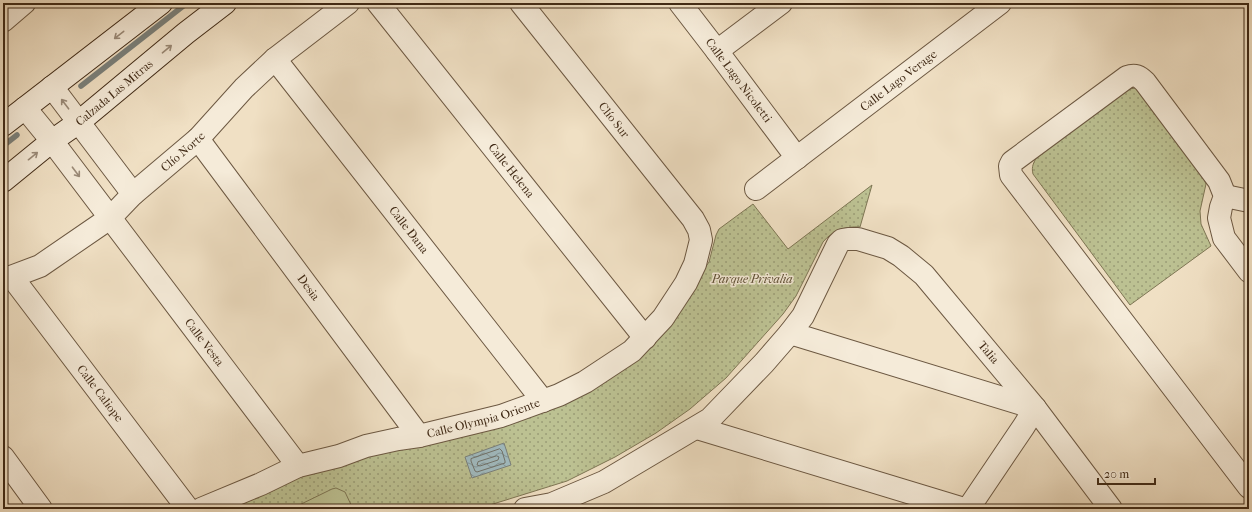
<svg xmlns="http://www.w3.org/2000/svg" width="1252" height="512" font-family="'IM FELL French Canon',serif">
	<defs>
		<pattern id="park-dots" width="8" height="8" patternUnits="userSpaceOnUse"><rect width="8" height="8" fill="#bcc192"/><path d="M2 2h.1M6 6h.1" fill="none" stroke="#9a9d76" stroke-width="1.8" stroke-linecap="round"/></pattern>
		<pattern id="water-waves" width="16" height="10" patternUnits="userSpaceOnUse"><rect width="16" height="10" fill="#a0babf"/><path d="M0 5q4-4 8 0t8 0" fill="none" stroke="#84979a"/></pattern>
	</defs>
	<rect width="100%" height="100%" fill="#f0e0c4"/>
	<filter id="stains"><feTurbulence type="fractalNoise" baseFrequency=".005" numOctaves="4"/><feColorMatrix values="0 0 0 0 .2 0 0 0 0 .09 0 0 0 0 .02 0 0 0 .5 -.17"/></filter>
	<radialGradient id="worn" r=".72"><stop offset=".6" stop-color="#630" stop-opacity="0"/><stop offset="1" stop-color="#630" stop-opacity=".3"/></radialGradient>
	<path fill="url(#park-dots)" stroke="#7e7654" d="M1136 88 1202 174 1206 184 1200 211 1201 224 1211 246 1130 305 1033 174C1031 166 1034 162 1038 155L1129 89Z
		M872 185 860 227C845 226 832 231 823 242L796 296 783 314 726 378 690 409 656 433 615 457 567 481 477 509H211L294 473 579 388 698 278 709 262 716 235 719 229 753 204 788 249Z"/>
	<path fill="#bcc192" stroke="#7e7654" d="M336 488 345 492 353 509H291L332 489Z"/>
	<path fill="url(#water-waves)" stroke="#7a807b" d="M504 443 511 465 472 478 465 457Z"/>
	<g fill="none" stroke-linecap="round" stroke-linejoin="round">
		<path stroke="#70726a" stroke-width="1" d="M500 449 502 451 505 461V463L477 472 475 471 471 461V459Z
			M497 456 499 457 498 460 480 466 477 465 478 462Z"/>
		<path stroke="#7a807b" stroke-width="5.5" d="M81 86 187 3
			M3 146 17 135"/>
		<g stroke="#6c5842" stroke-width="24">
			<g id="minor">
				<path id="s1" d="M378 3 645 338"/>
				<path id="s2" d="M680 3 717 51 797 158"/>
				<path d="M3 21 24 3"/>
				<path d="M717 51 781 3"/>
				<path id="s3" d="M275 59 543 401"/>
				<path d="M52 87 133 194"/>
				<path id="s4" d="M25 108 52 141 298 466"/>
				<path id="s5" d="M198 139 419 436"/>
				<path id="s6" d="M756 189 1000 3"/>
				<path d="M1225 196 1249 201"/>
				<path d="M1249 271 1224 238 1219 218 1221 207 1225 196 1219 181 1145 82C1139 76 1135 74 1127 77L1012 162 1010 166 1011 175 1249 487"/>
				<path id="s7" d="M12 277 188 509"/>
				<path id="s8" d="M3 280 40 266 110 218 133 194 198 139 244 88 275 59 348 3"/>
				<path d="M790 333 1035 408 1024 426 968 509"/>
				<path d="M697 428 964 509"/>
				<path d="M3 457 41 509"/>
				<path id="s9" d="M201 509 261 484 298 466 339 456 366 446 398 439 419 436 501 416 559 395 585 382 632 351 663 318 686 283 695 264 701 240 699 230 693 219 521 3"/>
				<path id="s10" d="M525 509 552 504 604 482 710 419 764 363 790 333 803 316 838 244 842 240 848 239H858L888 248 901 256 924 275 1035 408 1111 509"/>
			</g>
		</g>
		<g stroke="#402a16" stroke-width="24">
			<g id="secondary">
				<path d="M3 125 161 3"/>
				<path id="s11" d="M3 181 52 141 79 122 186 33 225 3"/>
			</g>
		</g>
		<use href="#minor" stroke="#f5ebd9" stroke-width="22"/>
		<use href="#secondary" stroke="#f5ebd9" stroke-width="22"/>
	</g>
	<defs><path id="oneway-shaft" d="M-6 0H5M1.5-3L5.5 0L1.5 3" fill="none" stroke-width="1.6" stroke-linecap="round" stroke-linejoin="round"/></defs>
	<g stroke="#9a8a78">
		<use href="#oneway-shaft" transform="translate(119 35) rotate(142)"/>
		<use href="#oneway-shaft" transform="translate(167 49) rotate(-40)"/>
		<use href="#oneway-shaft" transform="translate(65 104) rotate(-127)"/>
		<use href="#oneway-shaft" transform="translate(33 156) rotate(-39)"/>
		<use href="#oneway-shaft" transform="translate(76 172) rotate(53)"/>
	</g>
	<g text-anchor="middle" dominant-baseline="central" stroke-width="3" stroke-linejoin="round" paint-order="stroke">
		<g font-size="12" fill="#402a16" stroke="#f5ebd9">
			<text stroke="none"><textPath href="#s2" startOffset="97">Calle Lago Nicoletti</textPath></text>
			<text stroke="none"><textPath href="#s6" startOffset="179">Calle Lago Verage</textPath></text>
			<text stroke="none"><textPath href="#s11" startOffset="142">Calzada Las Mitras</textPath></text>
			<text transform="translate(614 120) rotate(52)">Clío Sur</text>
			<text stroke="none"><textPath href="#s8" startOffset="223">Clío Norte</textPath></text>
			<text stroke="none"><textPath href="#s1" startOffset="214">Calle Helena</textPath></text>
			<text stroke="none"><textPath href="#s3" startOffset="217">Calle Dana</textPath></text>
			<text stroke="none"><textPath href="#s5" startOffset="185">Desia</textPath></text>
			<text stroke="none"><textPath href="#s4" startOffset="295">Calle Vesta</textPath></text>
			<text stroke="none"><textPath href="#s10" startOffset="625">Talia</textPath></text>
			<text stroke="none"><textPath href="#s7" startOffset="146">Calle Caliope</textPath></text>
			<text stroke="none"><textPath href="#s9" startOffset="298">Calle Olympia Oriente</textPath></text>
		</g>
		<g font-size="12" font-style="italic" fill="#5f5035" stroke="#f5ebd9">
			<text x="752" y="279">Parque Privalia</text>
		</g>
	</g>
	<rect width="1252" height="512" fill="none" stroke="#f0e0c4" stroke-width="16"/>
	<rect x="4" y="4" width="1244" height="504" fill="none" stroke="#402a16" stroke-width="2"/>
	<rect x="8" y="8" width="1236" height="496" fill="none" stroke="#402a16"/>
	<path d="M1098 478v6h57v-6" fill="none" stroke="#402a16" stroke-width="2"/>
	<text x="1104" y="478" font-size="12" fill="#402a16" stroke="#f5ebd9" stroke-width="3" paint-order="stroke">20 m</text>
	<rect width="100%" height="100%" filter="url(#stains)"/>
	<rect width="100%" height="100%" fill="url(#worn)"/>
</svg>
